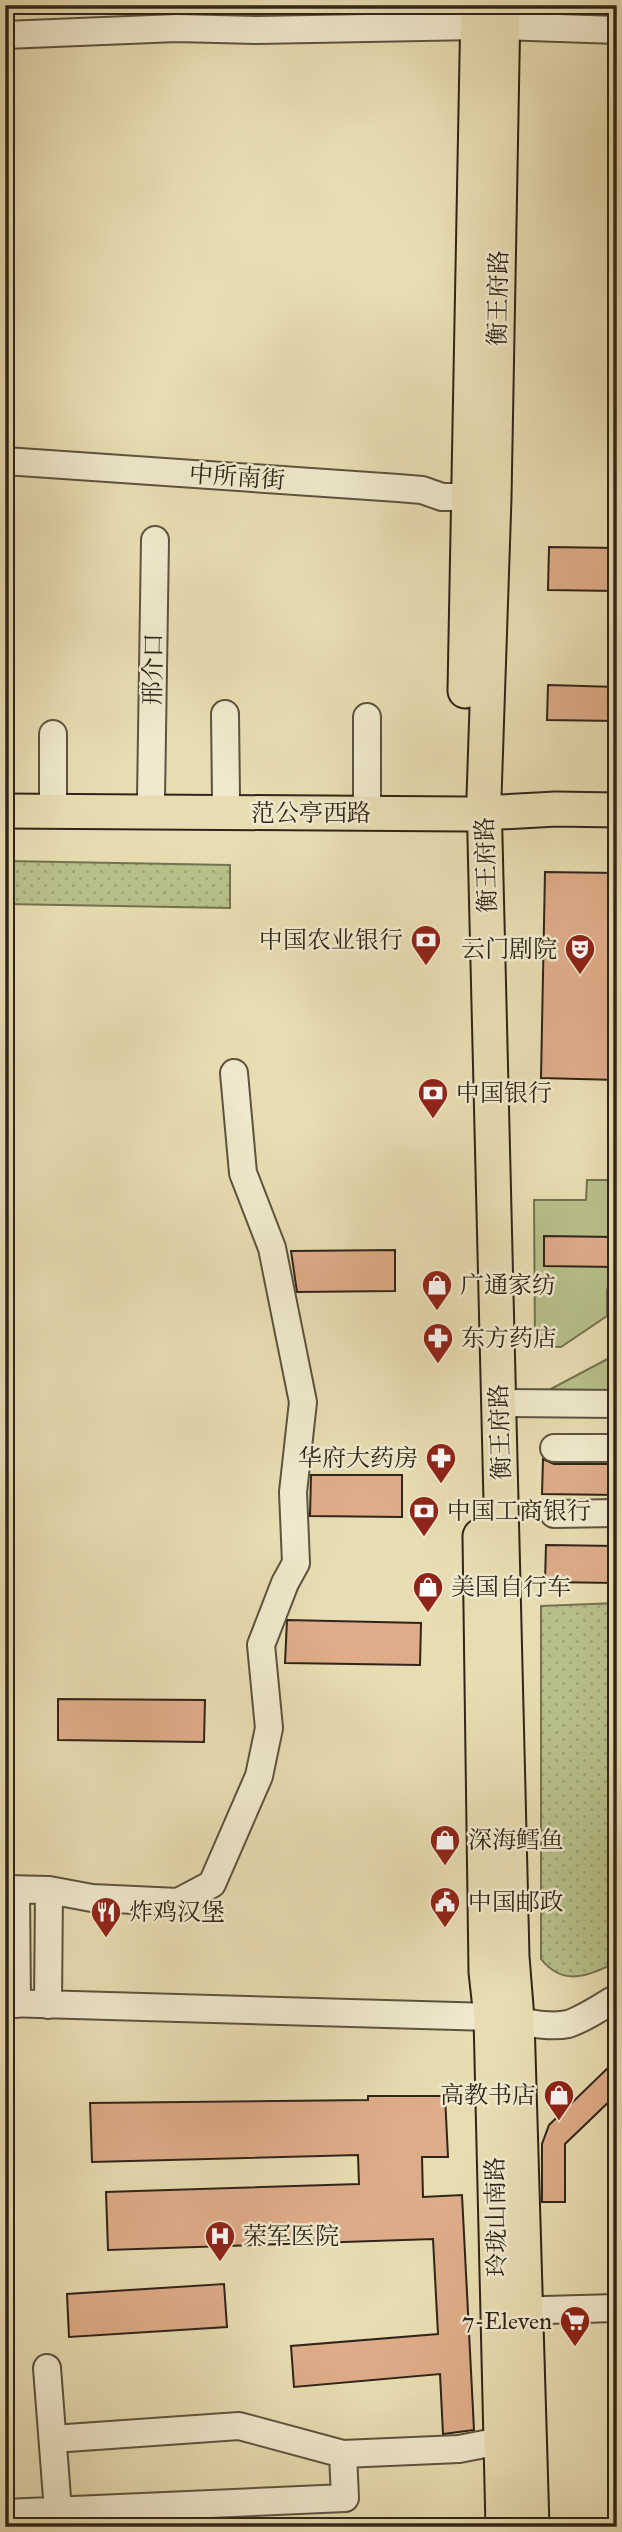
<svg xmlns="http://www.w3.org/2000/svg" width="622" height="2532" font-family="'IM FELL Great Primer','Noto Serif SC',serif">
	<defs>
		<pattern id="park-dots" width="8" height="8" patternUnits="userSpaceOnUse" patternTransform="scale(1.75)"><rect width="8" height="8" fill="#b8c08a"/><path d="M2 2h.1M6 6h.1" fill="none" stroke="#9ea576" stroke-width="1.8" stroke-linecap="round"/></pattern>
	</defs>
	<rect width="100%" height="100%" fill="#e8ddb2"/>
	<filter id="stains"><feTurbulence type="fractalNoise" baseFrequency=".00286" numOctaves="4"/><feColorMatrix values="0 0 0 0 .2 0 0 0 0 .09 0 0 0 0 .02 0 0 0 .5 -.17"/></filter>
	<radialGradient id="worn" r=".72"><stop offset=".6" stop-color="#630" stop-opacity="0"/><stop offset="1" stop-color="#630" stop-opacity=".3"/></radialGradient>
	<path fill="#b8c08a" stroke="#747252" stroke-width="2" d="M587 1180H617V1267L607 1290V1316L561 1347 535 1346 534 1200H586Z
		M613 1356 617 1361V1392L547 1391Z"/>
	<path fill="url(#park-dots)" stroke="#747252" stroke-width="2" d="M5 861 230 865V908L5 904Z
		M617 1603V1962C589 1975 564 1988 541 1959V1606Z"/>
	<path fill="#dfac89" stroke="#2f2519" stroke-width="2" d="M549 547 617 548V591L548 590Z
		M548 685 617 687V721L547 720Z
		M545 872 617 873V1080L541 1078Z
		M544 1236 614 1237V1267L544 1266Z
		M395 1250V1291L297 1292 291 1251Z
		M543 1459 554 1464H617V1495L542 1494Z
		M311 1475H402V1517L310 1516Z
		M546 1545 617 1546V1583L545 1582Z
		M287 1620 421 1623 420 1665 285 1663Z
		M58 1699 205 1700 204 1742 58 1740Z
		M617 2059V2094L565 2144V2202H542V2144L549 2125Z
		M368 2096H445L448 2157H422L423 2197 462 2195 474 2430 443 2434 440 2374 294 2387 291 2346 438 2334 433 2239 108 2250 106 2192 359 2184 358 2155 92 2162 90 2103 368 2100Z
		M224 2284 227 2327 69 2337 67 2294Z"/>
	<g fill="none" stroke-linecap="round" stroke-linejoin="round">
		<g stroke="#5d533f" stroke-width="30">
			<path id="minor" d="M503 26 617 30
				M5 35 177 28 257 30 478 26
				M5 461 398 488 422 490 442 497H467
				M225 714 226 798
				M367 717V799
				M53 734V798
				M151 798 155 540
				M500 1403 617 1404
				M554 1448H617
				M554 1514 617 1513
				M5 1889 49 1890 92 1898 178 1902 212 1884 259 1776 269 1728 261 1645 285 1583 296 1563 293 1492 303 1402 272 1248 243 1173 234 1073
				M16 1890 17 2004
				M5 2003 491 2017C514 2019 546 2029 568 2024 584 2019 602 2006 617 1998
				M48 2005 49 1890
				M507 2311 617 2308
				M47 2368 58 2511
				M53 2439 239 2426 343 2454 459 2449 500 2441
				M5 2513 345 2498 343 2454"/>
		</g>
		<g stroke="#2f2519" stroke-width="37">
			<path id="major" d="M503 5 494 498 484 797 512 1957 517 2019 532 2527
				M465 691 478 5
				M5 811 465 814 556 809 617 810
				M480 1536 486 1972 491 2017 503 2527"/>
		</g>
		<use href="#minor" stroke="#f0e9cd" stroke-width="26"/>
		<use href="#major" stroke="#e8ddb2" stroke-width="33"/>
	</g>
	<defs>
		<g id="bank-pin" transform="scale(1.575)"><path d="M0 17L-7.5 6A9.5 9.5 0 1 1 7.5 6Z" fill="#8f2418" stroke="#f0e9cd"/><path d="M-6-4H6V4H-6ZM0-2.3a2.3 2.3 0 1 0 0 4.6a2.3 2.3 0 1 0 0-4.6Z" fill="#fff"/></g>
		<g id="theatre-pin" transform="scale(1.575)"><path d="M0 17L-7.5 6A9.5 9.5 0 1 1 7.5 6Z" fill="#8f2418" stroke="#f0e9cd"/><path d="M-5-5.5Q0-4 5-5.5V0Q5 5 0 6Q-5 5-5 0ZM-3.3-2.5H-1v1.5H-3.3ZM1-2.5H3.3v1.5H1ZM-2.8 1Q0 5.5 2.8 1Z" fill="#fff"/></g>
		<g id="shop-pin" transform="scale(1.575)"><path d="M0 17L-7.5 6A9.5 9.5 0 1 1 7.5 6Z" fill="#8f2418" stroke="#f0e9cd"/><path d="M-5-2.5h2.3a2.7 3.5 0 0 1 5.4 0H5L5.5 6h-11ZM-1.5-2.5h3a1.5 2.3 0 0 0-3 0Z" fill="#fff"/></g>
		<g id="pharmacy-pin" transform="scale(1.575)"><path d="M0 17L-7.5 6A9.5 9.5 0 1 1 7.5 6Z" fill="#8f2418" stroke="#f0e9cd"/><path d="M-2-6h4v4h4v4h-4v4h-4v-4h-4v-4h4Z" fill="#fff"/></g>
		<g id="civic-pin" transform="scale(1.575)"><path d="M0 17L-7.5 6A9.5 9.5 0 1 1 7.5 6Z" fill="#8f2418" stroke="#f0e9cd"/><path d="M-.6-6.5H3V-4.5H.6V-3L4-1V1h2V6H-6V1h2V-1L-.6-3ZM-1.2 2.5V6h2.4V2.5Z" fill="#fff"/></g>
		<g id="restaurant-pin" transform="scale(1.575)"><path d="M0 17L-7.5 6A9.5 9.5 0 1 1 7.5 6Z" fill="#8f2418" stroke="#f0e9cd"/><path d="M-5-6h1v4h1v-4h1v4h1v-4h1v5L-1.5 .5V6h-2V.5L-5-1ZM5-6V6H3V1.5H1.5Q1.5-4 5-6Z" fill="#fff"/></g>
		<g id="hospital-pin" transform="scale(1.575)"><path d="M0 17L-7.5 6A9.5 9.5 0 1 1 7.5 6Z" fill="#8f2418" stroke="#f0e9cd"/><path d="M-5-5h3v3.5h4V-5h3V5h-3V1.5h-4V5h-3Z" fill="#fff"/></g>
		<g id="supermarket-pin" transform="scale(1.575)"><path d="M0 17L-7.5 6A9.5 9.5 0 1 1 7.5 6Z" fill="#8f2418" stroke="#f0e9cd"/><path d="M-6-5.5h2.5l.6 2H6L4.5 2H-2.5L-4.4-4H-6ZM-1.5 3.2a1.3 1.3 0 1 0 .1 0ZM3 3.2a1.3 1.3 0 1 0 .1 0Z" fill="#fff"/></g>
	</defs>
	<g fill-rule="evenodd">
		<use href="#bank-pin" x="426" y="940"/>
		<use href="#theatre-pin" x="580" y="949"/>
		<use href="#bank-pin" x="433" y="1093"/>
		<use href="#shop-pin" x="437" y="1285"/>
		<use href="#pharmacy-pin" x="438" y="1338"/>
		<use href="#pharmacy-pin" x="441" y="1458"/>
		<use href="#bank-pin" x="424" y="1511"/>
		<use href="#shop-pin" x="428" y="1587"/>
		<use href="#shop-pin" x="445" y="1840"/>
		<use href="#civic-pin" x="445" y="1902"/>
		<use href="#restaurant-pin" x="106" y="1912"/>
		<use href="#shop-pin" x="559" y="2095"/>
		<use href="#hospital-pin" x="220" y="2236"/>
		<use href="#supermarket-pin" x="575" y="2321"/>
	</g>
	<g text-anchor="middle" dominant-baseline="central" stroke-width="5" stroke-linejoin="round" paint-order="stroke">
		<g font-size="24" fill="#2f2519" stroke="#f0e9cd">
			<text transform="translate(498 298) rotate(-89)">衡王府路</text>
			<text transform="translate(237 477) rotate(4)">中所南街</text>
			<text transform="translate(153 669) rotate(-89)">邢介口</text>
			<text x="311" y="813">范公亭西路</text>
			<text transform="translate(486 865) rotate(-92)">衡王府路</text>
			<text transform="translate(500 1432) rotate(-92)">衡王府路</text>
			<text transform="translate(496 2217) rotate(-91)">玲珑山南路</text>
		</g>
		<g font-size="24" fill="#2f2519" stroke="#f0e9cd" text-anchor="start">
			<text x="403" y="940" text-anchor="end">中国农业银行</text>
			<text x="557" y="949" text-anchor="end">云门剧院</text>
			<text x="456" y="1093">中国银行</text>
			<text x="460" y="1285">广通家纺</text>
			<text x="461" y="1338">东方药店</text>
			<text x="418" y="1458" text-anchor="end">华府大药房</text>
			<text x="447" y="1511">中国工商银行</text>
			<text x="451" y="1587">美国自行车</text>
			<text x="468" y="1840">深海鳕鱼</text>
			<text x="468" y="1902">中国邮政</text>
			<text x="129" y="1912">炸鸡汉堡</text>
			<text x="536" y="2095" text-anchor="end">高教书店</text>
			<text x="243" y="2236">荣军医院</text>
			<text x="552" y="2321" text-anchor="end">7-Eleven</text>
		</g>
	</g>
	<rect width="622" height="2532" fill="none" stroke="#e8ddb2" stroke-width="28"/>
	<rect x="7" y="7" width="608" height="2518" fill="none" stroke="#2f2519" stroke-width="3.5"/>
	<rect x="14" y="14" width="594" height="2504" fill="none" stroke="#2f2519" stroke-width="2"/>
	<rect width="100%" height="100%" filter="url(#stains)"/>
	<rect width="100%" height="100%" fill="url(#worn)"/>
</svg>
